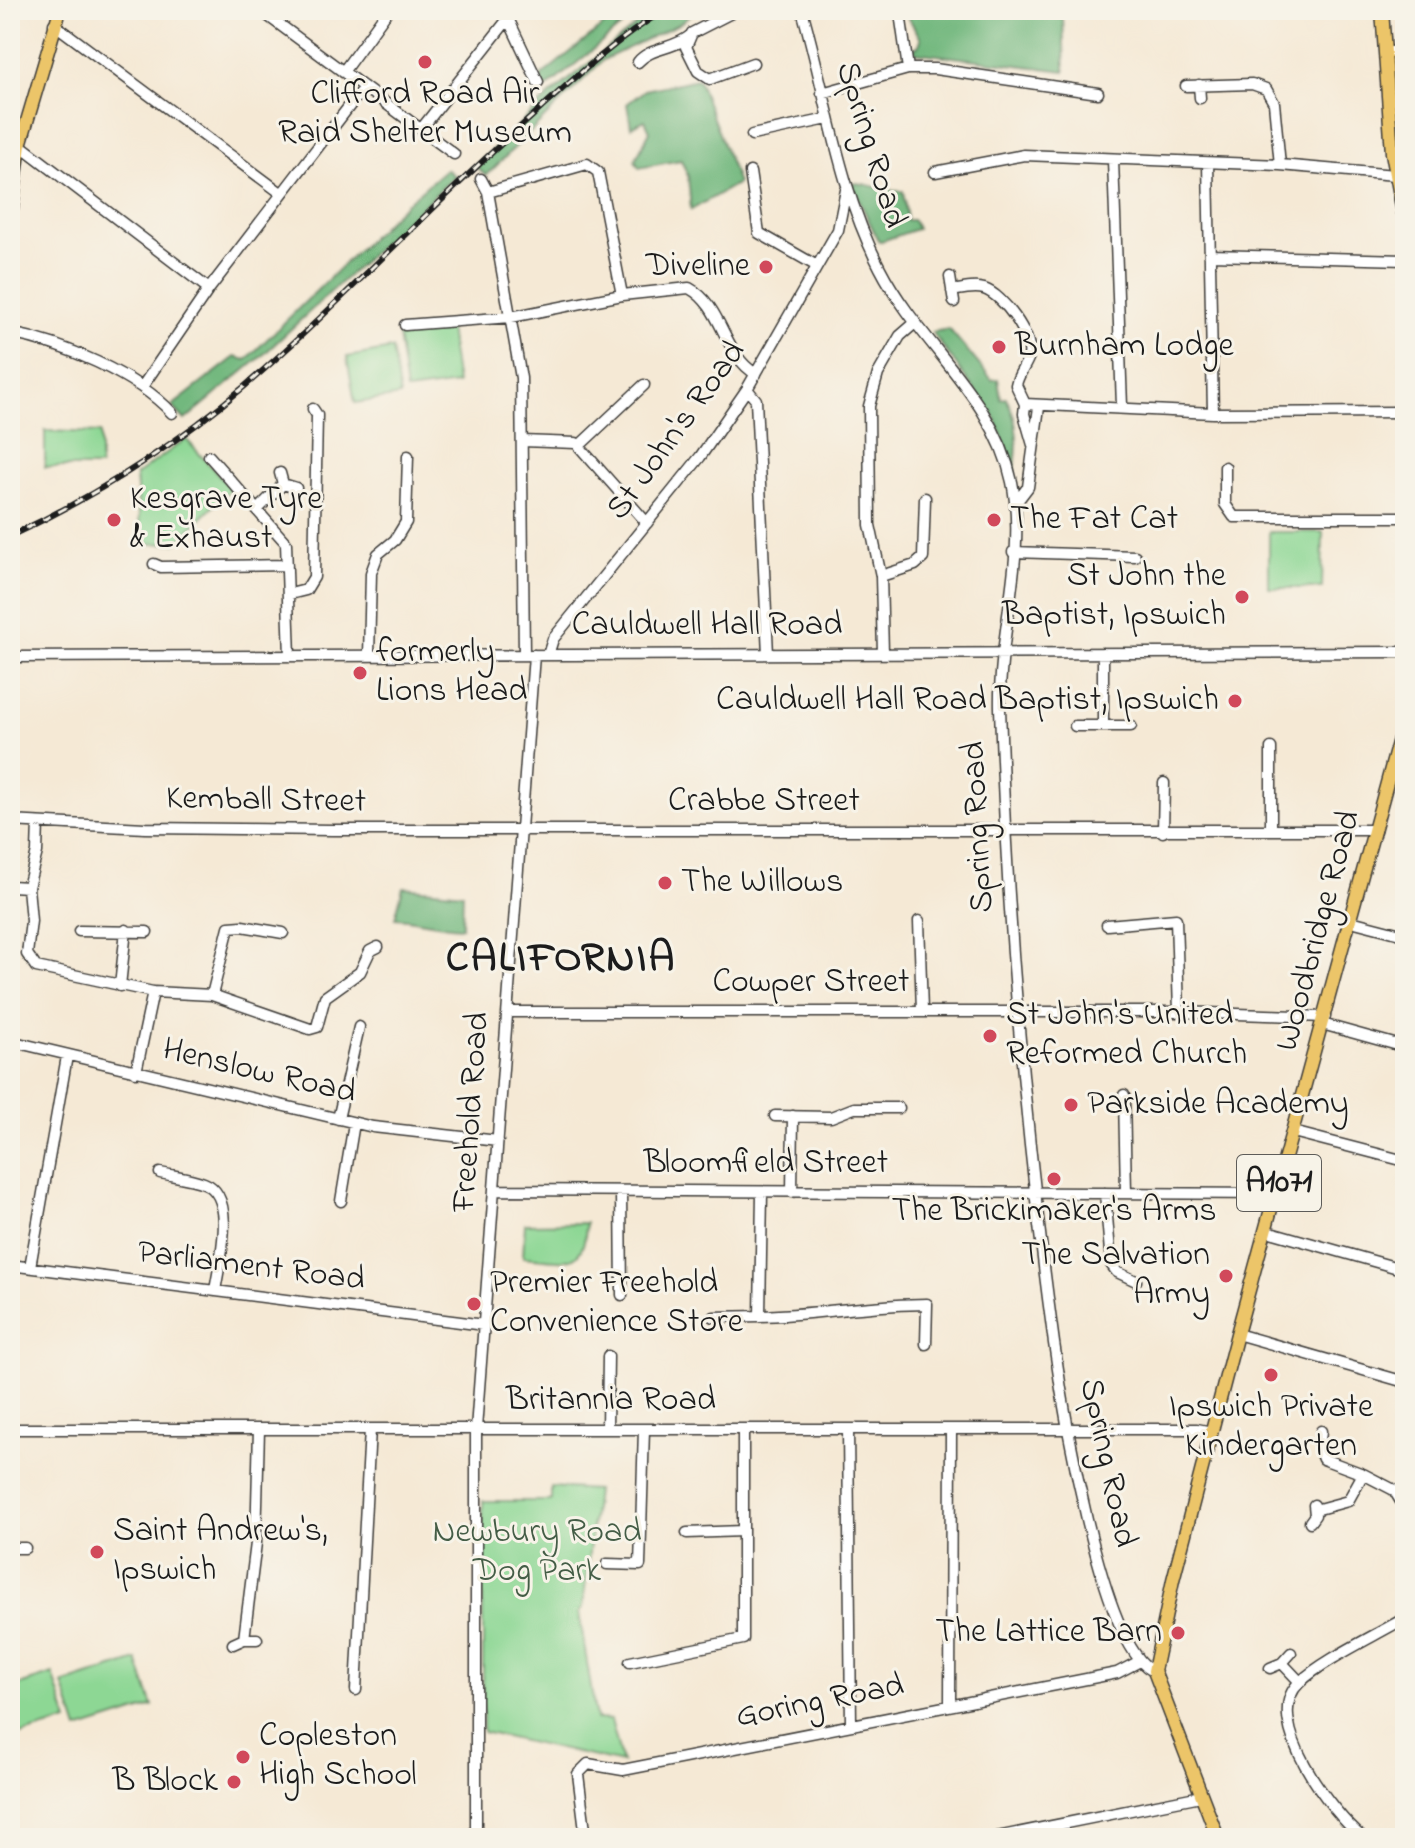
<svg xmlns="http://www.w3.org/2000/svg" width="1415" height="1848" font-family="'Indie Flower',sans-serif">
	<rect width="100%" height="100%" fill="#f7f3e8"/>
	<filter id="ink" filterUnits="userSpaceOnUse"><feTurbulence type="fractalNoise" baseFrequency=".0125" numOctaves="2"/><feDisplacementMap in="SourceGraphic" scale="16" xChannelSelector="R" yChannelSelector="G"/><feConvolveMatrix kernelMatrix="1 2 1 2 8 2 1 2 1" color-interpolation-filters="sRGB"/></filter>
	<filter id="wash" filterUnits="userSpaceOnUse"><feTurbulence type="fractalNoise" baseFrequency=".006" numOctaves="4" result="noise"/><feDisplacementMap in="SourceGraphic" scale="32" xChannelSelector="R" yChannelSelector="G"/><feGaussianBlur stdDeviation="1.8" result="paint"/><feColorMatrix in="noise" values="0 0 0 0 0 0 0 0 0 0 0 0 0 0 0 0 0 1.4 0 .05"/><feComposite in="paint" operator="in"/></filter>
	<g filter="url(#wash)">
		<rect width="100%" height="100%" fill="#f5e9d5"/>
		<path fill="#8dd794" stroke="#547a58" stroke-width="2" d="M449 329 457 384 406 391 398 336Z
			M392 349 400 396 355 403 347 357Z
			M45 431 100 433V467H45Z
			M186 439 231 489 176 543 141 544 136 475Z
			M1269 532H1323L1322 588H1269Z
			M586 1223C585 1273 562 1259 523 1257L525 1224Z
			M551 1487 596 1490 583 1607 579 1612 596 1719 611 1720 622 1763 483 1732V1501H551Z
			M137 1660 153 1706 78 1730 63 1684Z
			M53 1674 68 1721 10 1738V1688Z"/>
		<path fill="#72b87e" stroke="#476a4d" stroke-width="2" d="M610 10H641L544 90 540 85 542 75 608 22Z
			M655 10H698L679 24 603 60 486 176 476 166 550 95Z
			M904 10H1018L1034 15 1057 13 1058 18H1063L1065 71 913 52 912 60 905 59 904 56 919 45 921 39Z
			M698 79 738 183 691 210 688 176 681 160 639 168 635 160 650 131 645 120 631 127 627 104 645 90Z
			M446 169 455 176 262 356 185 420 172 406 235 357 246 360 401 208Z
			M851 183C871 182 883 193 903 191L907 220H913L917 229 879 242Z
			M949 329 992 380 998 379 1001 399 1006 398C1020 423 1018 448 1014 474L996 419 932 332Z
			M403 887 463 893 462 927C438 926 418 919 395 918Z"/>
	</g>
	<g filter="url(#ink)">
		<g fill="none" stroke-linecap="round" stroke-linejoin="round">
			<g stroke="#3d3b38" stroke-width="13">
				<path id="minor" d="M260 10 454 154
					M504 10 538 82
					M737 10 692 33 686 47 698 71 710 79 753 63
					M802 10C827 97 838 187 880 268 919 344 994 396 1012 482 1027 555 998 634 1000 708 1007 920 1025 1133 1054 1343 1062 1400 1102 1652 1154 1671
					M901 20 908 69
					M54 24 281 193
					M1385 53 1405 50
					M638 62C650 47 676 49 691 35
					M343 72 388 10
					M1199 85 1200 98
					M1186 86 1252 84 1266 89 1274 103 1280 165
					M822 93 908 69H935L1098 93
					M422 128 508 19
					M752 135 828 119
					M20 145 209 289
					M1113 160 1122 406
					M1208 163 1213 413
					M750 172 759 233 817 266
					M935 172 1024 155 1280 165 1395 175
					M481 179 488 192
					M488 192 521 378 524 655
					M488 192 587 164 598 172 622 295
					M1210 255 1405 260
					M950 277 954 302
					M952 291C963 289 975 286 984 289 1003 295 1033 336 1029 356 1026 366 1018 374 1016 385L1025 404
					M405 325 511 317 622 295 689 288C723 306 723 355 756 374
					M10 333C62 343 136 374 172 413
					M142 387 209 289 364 87
					M747 389 756 400 768 654
					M1025 404 1213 413 1405 412
					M1025 404 1024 414 1033 445
					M522 441 576 443 647 523
					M579 446 644 385
					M209 456 286 543 290 656
					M1225 467V504L1234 517H1405
					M280 473 283 484 296 488
					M1015 504 1028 487 1039 407
					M258 509 283 484
					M1013 552 1135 556
					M154 564 161 567 287 565
					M881 576 915 565 923 558 925 498
					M290 594 306 590 314 577 317 415 313 409
					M883 653 881 576 870 525 869 406 878 374 900 336 915 323
					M548 655 553 639 700 457 747 389 838 230 846 190
					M369 656 371 573 378 554 395 540 406 522 408 456
					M10 657 1405 652
					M1075 726H1131
					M1103 726V653
					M1271 748V830
					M10 821 145 828 333 830H1375
					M38 823 37 852 28 887 31 921 27 954 36 967 153 992 212 995 310 1029 317 1027 325 997 360 972 370 951 378 947
					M1163 832 1164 783
					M10 886 28 887
					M919 921 922 1011
					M1351 921 1405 935
					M1107 925 1176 919 1179 1012
					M79 931 147 932
					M120 986 126 930
					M212 995 229 927 242 926 283 933
					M508 1012H1179L1325 1017
					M1322 1024 1405 1047
					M10 1041 373 1127 498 1141
					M136 1072 153 992
					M1124 1095 1126 1193
					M775 1116 831 1117 854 1108H899
					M338 1119 359 1027
					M1293 1132 1405 1161
					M160 1173C174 1176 191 1178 204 1183 238 1196 219 1263 215 1291
					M494 1190 1276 1194
					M621 1192 622 1295
					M762 1192 760 1316C816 1315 870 1304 927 1304L926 1344
					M792 1192 793 1116
					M1105 1193 1111 1264 1117 1272 1136 1281
					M341 1201 354 1123
					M1267 1231 1405 1270
					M10 1265 484 1325
					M30 1267 67 1056
					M714 1317 760 1316
					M1237 1334 1405 1382
					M10 1429H1197L1212 1432
					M607 1429 608 1356
					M848 1429 851 1725
					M1321 1431 1319 1449 1323 1459 1363 1474
					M1315 1510 1348 1501 1363 1474 1394 1490 1405 1508
					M1310 1522 1315 1515 1314 1505
					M687 1533 743 1531
					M10 1548H25
					M607 1564 640 1565 644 1429
					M244 1639 256 1543 259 1429
					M233 1644 244 1639H257
					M630 1662 743 1639V1429
					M1282 1663 1291 1653
					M1270 1668 1282 1663 1300 1682
					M356 1690 370 1429
					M950 1705 951 1429
					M476 1838V1429L534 655
					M586 1838 578 1774 588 1764 623 1770 1117 1673 1138 1662
					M992 1838 1201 1796
					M1363 1838C1333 1814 1260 1720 1299 1683 1323 1660 1375 1636 1405 1618"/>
			</g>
			<g stroke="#3d3b38" stroke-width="15">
				<path id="major" d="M1382 10 1392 153 1405 223
					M10 222 20 145 60 10
					M1218 1838 1154 1671 1173 1580 1237 1334 1405 717"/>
			</g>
			<use href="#minor" stroke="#fff" stroke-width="10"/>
			<use href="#major" stroke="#ecc569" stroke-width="12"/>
			<g stroke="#1c1c1c" stroke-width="6">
				<path id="rail" d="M10 536C94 497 174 446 245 386 337 307 420 217 510 136 560 92 608 44 665 10"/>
			</g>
			<use href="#rail" stroke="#f7f3e8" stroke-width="3" stroke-dasharray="9" stroke-linecap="butt"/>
		</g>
	</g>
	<g fill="#d1495b" stroke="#f7f3e8" stroke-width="3">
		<circle cx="425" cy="62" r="8"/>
		<circle cx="766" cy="267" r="8"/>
		<circle cx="999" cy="347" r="8"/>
		<circle cx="114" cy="520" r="8"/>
		<circle cx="994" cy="520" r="8"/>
		<circle cx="1242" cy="597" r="8"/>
		<circle cx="360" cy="673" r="8"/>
		<circle cx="1235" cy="701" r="8"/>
		<circle cx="665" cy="883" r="8"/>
		<circle cx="990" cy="1036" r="8"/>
		<circle cx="1071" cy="1105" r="8"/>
		<circle cx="1054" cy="1179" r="8"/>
		<circle cx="1226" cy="1276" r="8"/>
		<circle cx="474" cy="1304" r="8"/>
		<circle cx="1271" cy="1375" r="8"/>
		<circle cx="97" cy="1552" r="8"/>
		<circle cx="1178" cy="1633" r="8"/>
		<circle cx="243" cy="1757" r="8"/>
		<circle cx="234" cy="1782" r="8"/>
	</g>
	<g text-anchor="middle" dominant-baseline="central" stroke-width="6" stroke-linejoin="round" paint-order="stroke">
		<rect fill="#f7f3e8" stroke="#5e5c59" stroke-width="2" x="1237" y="1155" width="84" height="56" rx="6"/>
		<g font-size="32" font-weight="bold" fill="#1c1c1c">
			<text x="1279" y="1183">A1071</text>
		</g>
		<g font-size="34" fill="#1c1c1c" stroke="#f7f3e8" text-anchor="start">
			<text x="425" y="95" text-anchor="middle">Clifford Road Air<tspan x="425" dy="39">Raid Shelter Museum</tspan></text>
			<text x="750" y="267" text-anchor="end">Diveline</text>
			<text x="1015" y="347">Burnham Lodge</text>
			<text x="130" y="500">Kesgrave Tyre<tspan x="130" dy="39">&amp; Exhaust</tspan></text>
			<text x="1010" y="520">The Fat Cat</text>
			<text x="1226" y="577" text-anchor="end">St John the<tspan x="1226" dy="39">Baptist, Ipswich</tspan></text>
			<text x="376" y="653">formerly<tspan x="376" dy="39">Lions Head</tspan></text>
			<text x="1219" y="701" text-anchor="end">Cauldwell Hall Road Baptist, Ipswich</text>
			<text x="681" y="883">The Willows</text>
			<text x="1006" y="1016">St John's United<tspan x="1006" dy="39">Reformed Church</tspan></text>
			<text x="1087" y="1105">Parkside Academy</text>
			<text x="1054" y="1212" text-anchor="middle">The Brickimaker's Arms</text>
			<text x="1210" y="1256" text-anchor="end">The Salvation<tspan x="1210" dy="39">Army</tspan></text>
			<text x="490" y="1284">Premier Freehold<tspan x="490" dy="39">Convenience Store</tspan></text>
			<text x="1271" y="1408" text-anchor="middle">Ipswich Private<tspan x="1271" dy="39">Kindergarten</tspan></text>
			<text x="113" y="1532">Saint Andrew's,<tspan x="113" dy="39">Ipswich</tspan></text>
			<text x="1162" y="1633" text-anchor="end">The Lattice Barn</text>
			<text x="259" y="1737">Copleston<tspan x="259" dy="39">High School</tspan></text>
			<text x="218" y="1782" text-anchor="end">B Block</text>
		</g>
		<g font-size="34" fill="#1c1c1c" stroke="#f7f3e8">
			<text transform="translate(870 145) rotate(73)">Spring Road</text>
			<text transform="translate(677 431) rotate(-54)">St John's Road</text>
			<text x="707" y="626">Cauldwell Hall Road</text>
			<text transform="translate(266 801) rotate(1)">Kemball Street</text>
			<text x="764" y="802">Crabbe Street</text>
			<text transform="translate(979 827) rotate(-93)">Spring Road</text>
			<text transform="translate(1319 931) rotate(-75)">Woodbridge Road</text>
			<text x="811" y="983">Cowper Street</text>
			<text transform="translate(259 1072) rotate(13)">Henslow Road</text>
			<text transform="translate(472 1112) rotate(-86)">Freehold Road</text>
			<text x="766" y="1164">Bloomfield Street</text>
			<text transform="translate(251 1267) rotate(7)">Parliament Road</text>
			<text x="611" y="1401">Britannia Road</text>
			<text transform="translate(1107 1463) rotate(78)">Spring Road</text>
			<text transform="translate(820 1702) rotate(-11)">Goring Road</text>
		</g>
		<g font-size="34" fill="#445d46" stroke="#f7f3e8">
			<text x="537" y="1533">Newbury Road<tspan x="537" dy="39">Dog Park</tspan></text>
		</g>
		<g font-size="42" font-weight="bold" letter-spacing="2" fill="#1c1c1c" stroke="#f7f3e8">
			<text x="561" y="959">CALIFORNIA</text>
		</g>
	</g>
	<rect width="1415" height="1848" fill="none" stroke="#f7f3e8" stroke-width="40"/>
</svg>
